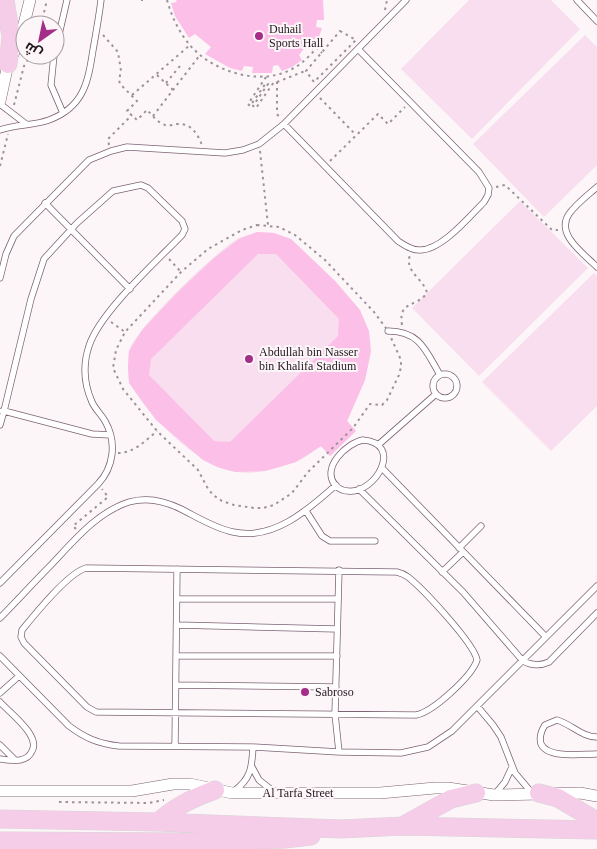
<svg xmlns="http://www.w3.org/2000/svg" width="597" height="849" font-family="'Times New Roman',Cairo,serif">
	<rect width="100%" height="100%" fill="#fcf6f9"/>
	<path fill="#f8deee" d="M469 0H551L580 29 472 139 401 69Z
		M585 35 597 47V165L544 217 473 144Z
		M520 201 588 268 479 376 412 308Z
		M257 232 274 233 291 239 335 281 360 310 371 351 365 380 347 421 356 431 330 456 321 446C313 452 304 459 295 462 278 469 254 475 236 472 200 468 147 415 131 385 128 380 128 372 128 366 128 362 128 355 129 351 136 328 217 250 239 238 245 236 251 234 257 232Z
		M594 273 597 276V406L551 451 482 382Z"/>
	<path fill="#fcbfe7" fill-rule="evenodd" d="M176 0H323L324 20H317L316 27 322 28 318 40 313 50 306 46 299 55 302 60 292 67 282 71 278 65 273 66 272 73H252L253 67 244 66 242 71 230 68 205 54 211 47 195 34 189 38 175 16 171 3 177 2Z
		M257 232 274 233 291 239 335 281 360 310 369 331 371 351 365 380 347 421 356 431 330 456 321 446 296 462 265 471 236 472 217 467 203 460 156 420 129 383 128 367 129 351 142 330 178 292 214 258 239 239ZM258 254H276L339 319 338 336 230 442 214 441 149 375 151 359Z"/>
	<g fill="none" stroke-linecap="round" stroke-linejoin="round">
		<g stroke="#7c6273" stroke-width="7">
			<path id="service" d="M577 0 597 21
				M55 52 67 0
				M54 55 51 85 63 113
				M0 104 26 124
				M284 124 398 241C404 245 411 250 419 250 441 251 469 217 484 202L488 195 489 188 479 172 358 49
				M0 130C16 124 33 126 49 120 84 107 88 82 93 50 96 33 99 17 101 0
				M597 187C588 195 576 204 569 214 555 234 584 254 597 267
				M45 203 130 289
				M0 278 6 254 14 236 89 160 111 151 127 147 225 153 243 150 259 144 284 124 406 0
				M388 331C420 331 426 351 440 375
				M433 386a12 12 0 1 1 24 0a12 12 0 1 1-24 0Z
				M0 425 4 411H2
				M363 440C404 443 376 494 348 491 343 491 339 489 335 485 321 467 347 443 363 440Z
				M378 445 436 394
				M382 468 546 637
				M359 489 463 592 523 661C532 666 540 666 549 662L597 613
				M306 511 322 536 330 541H375
				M459 548 481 526
				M86 568 397 572C401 573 404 574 408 577 422 588 474 643 477 660 472 676 433 712 416 715L96 712 87 707 24 643 21 637 22 630C35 614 68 573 86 568Z
				M339 570 335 714 339 752
				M442 572 463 552
				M0 583 98 484C114 467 117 442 105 421 101 414 95 409 92 402 84 384 83 364 89 346 100 312 156 262 182 235L185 229 182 221 148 188 141 185 113 191 77 223 44 259 31 299 4 411 92 434 110 435
				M177 599H338
				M0 618C17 601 33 583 50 566 73 542 97 512 129 502 146 497 165 501 181 509 197 517 214 528 233 532 273 541 308 510 336 485
				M177 625 337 629
				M0 656 69 726C85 738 99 744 119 746L253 747 339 752 401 753 428 747 452 731 597 586
				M176 656H337
				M176 685 336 687
				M0 693 19 676
				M0 702C10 713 41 736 32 751 30 756 25 759 20 760 13 761 6 760 0 759
				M477 706 493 725 501 737 515 773 532 793
				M597 737C582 737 571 724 557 720L545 725C541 731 539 737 541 744 548 759 582 754 597 754
				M0 745 15 760
				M175 746 177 569
				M252 767 259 780 273 791
				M234 791C251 779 252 767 253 747
				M495 794 505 782 512 767"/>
		</g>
		<g stroke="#7c6273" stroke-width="12">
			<path id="minor" d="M0 101 8 64 20 40 30 0
				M0 791H132L173 784H190L232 793H380L435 788H448L494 795 580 793 597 796"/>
		</g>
		<g stroke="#d7d5d6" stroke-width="19">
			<path id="primary" d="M5 0 11 37 8 64
				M539 793 558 798 597 821
				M0 819 158 822 341 829 403 826 597 830
				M158 822C176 806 193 798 215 790
				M404 825 451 799 476 793
				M0 841 184 842 285 839 311 836"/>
		</g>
		<path stroke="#9b9398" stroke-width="2" stroke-dasharray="2.5 4" stroke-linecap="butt" d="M141 0H143
			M167 0C173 21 183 41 200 55 225 75 265 85 294 68 303 63 310 55 317 48L322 53
			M385 10 387 0
			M41 25 47 0
			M340 31 356 40 314 82 306 71Z
			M103 35 118 52 121 71 119 80 120 84 137 101 127 111 137 120 147 110C152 115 158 123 165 125 169 126 173 125 177 124 191 123 197 133 202 145
			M157 75 173 90
			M266 77 248 104 250 106 266 83 268 84 253 106 256 108 274 82H277V114L280 118
			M277 82 305 71
			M166 83 180 66
			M132 95 190 45
			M320 98 355 134
			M14 105 24 66 31 55
			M153 116 200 55
			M109 145 108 139 132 115
			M260 151 268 225
			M330 161 378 114 388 124 405 107
			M0 166 8 134
			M496 187 505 185 552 230H558
			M257 225 279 227 295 235 325 260 374 312 388 331 401 360V367L399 375 387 400 382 405 370 404 353 428 308 472 292 493 274 505 263 508H254L234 505 222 501 213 495 207 487 198 470 157 431 123 389 113 368 116 350 125 332 181 272 208 249 242 230Z
			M169 259 181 272
			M111 322 125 332
			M402 325C398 300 416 308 427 293 424 279 404 272 410 255
			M118 453C134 453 145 441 157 431
			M76 529 73 526 108 497 102 489
			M59 802 149 803 164 800"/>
		<use href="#service" stroke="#fff" stroke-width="5.5"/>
		<use href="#minor" stroke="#fff" stroke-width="11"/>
		<use href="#primary" stroke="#f5cde8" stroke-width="18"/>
	</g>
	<g fill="#a42e87" stroke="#fcf6f9" stroke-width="2">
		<circle cx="259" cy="36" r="5"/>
		<circle cx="249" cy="359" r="5"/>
		<circle cx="305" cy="692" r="5"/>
	</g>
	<g text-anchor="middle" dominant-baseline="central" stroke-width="4" stroke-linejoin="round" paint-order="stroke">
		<g font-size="12" fill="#22171e" stroke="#fcf6f9" text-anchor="start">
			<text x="269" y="29">Duhail<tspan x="269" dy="14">Sports Hall</tspan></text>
			<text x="259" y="352">Abdullah bin Nasser<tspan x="259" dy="14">bin Khalifa Stadium</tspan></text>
			<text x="315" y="692">Sabroso</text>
		</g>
		<g font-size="12" fill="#22171e" stroke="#fcf6f9">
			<text x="298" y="793">Al Tarfa Street</text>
		</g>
	</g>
	<g transform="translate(40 40) rotate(213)"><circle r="24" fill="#fcf6f9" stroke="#a59da1"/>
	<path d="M0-4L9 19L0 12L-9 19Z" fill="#a42e87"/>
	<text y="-8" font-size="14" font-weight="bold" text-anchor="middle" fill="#22171e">ش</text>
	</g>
</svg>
